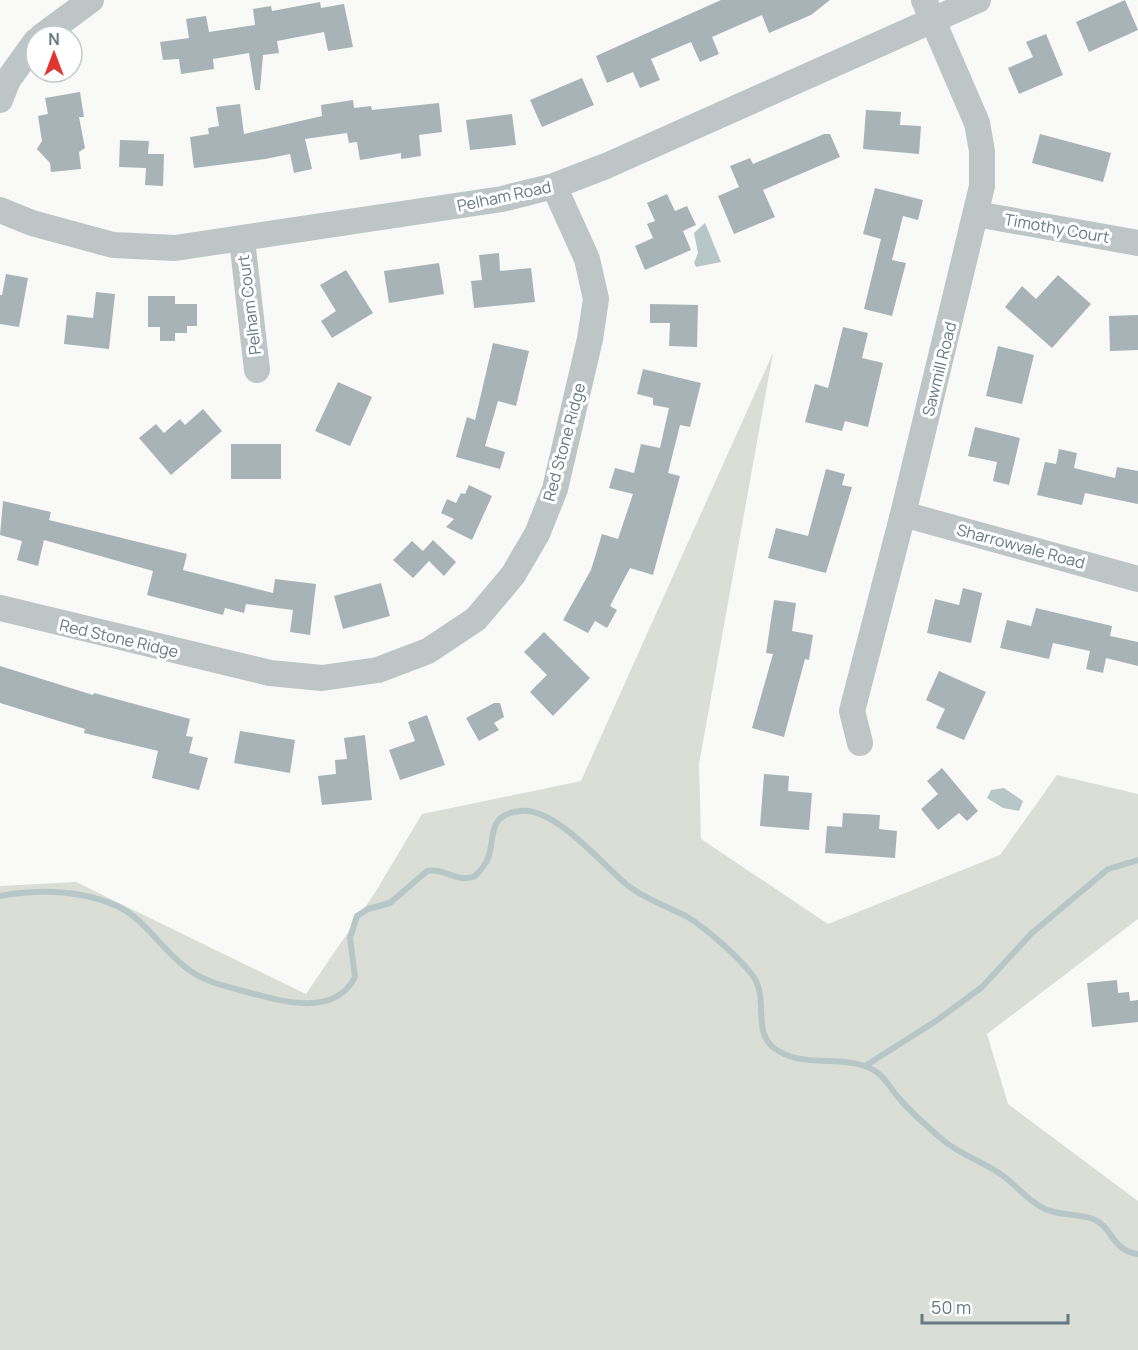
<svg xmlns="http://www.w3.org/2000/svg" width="1138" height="1350" font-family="Manrope,sans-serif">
	<rect width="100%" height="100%" fill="#f9f9f7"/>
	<path fill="#dbded6" d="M773 353 699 764 701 839 828 924 1000 855 1057 775 1138 794V919L987 1034 1008 1104 1138 1201V1350H0V886L76 882 306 994 376 891 422 814 581 781Z"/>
	<path fill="#b7c7c8" d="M705 223 721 262 696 267 694 263 698 253 694 233Z
		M1004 788 1023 801 1019 811 1003 808 987 798 991 790Z"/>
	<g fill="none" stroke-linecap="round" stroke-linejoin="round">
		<path stroke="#b7c7c8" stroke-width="6" d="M0 896C39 889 80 890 117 906 147 920 164 954 192 972 207 982 225 986 243 991 277 1000 334 1019 355 977L350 938 357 916 368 909 390 903 427 871C444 867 457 884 475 876 480 871 486 865 488 858 496 837 486 815 520 811 555 807 601 863 626 884 643 898 666 906 686 916 706 928 740 958 753 976 769 998 752 1031 774 1048 804 1071 848 1051 878 1073 886 1079 891 1089 898 1097 911 1113 928 1127 944 1141 960 1154 981 1161 999 1173 1015 1183 1027 1201 1045 1209 1060 1216 1077 1213 1093 1219 1113 1227 1111 1250 1138 1254
			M865 1066 936 1021 982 987 1032 933 1108 869 1138 860"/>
	</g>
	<path fill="#a7b3b6" d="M721 0H830L811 15 769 33 762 15 712 37 719 54 700 62 691 42 651 59 660 80 640 88 633 72 607 83 596 56Z
		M1125 0 1138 30 1089 52 1076 22Z
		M320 2 321 8 344 4 353 47 328 51 324 32 277 41 279 53 263 55 260 90H255L249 53 213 59 214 69 181 74 179 59 163 60 160 42 189 38 186 19 206 16 209 32 255 25 253 9 271 6 272 11Z
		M1046 34 1063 75 1019 94 1008 68 1033 57 1026 42Z
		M582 78 594 105 542 127 530 100Z
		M80 92 84 117H79L85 148 79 152 81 169 51 172 50 163 37 149 42 141 38 116 48 114 45 98Z
		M353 100 354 108 371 106 372 110 439 103 442 132 419 135 421 156 401 159V153L360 160 357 142 349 143 347 133 305 139 312 169 294 173 290 154 265 159 194 168 190 137 209 134 208 128 219 126 216 107 240 104 244 134 322 116 321 105Z
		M866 110 901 112 900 125 921 126 919 154 863 149Z
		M512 114 516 145 470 150 466 120Z
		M824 134H830L840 157 763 190 775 217 734 234 718 196 739 187 730 166 750 158 753 164Z
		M1040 134 1111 153 1103 182 1032 163Z
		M120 140 149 141 148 154H164L163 186 145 185 146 168 119 167Z
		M875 188 923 200 918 220 903 216 892 260 906 263 892 316 864 309 881 239 863 234Z
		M667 194 675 211 687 206 696 225 683 231 691 250 645 270 635 246 653 238 647 224 655 221 647 203Z
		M499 253 500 271 531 268 535 302 474 308 471 281 482 280 479 255Z
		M439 263 444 294 389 303 384 271Z
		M346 270 373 313 332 338 321 321 336 311 320 285Z
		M6 274 28 278 19 327 0 324V295H2Z
		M1058 275 1091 304 1052 348 1005 307 1022 286 1036 299Z
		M96 292 115 294 109 349 64 344 67 315 93 318Z
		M148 296H175V304H197V326H187V333H175V341H160V327H148Z
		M650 304 698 305 697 347 669 346 670 323H650Z
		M1138 315V350L1110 351 1109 316Z
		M843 327 868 333 862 358 883 363 868 427 845 421 842 431 805 422 815 384 828 388Z
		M493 343 529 351 516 406 498 401 485 446 505 452 500 469 456 457 467 417 475 420Z
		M998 346 1034 355 1022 404 986 396Z
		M643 369 701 383 690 427 680 425 668 473 680 476 653 575 630 568 610 606 617 610 607 628 595 621 588 633 563 620 591 570 602 534 618 539 633 494 609 488 615 468 634 473 641 444 660 448 669 408 653 405V398L637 394Z
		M338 382 372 397 350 446 315 431Z
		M203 409 222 431 171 475 139 438 156 424 164 433 180 419 185 425Z
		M975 427 1020 438 1009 485 993 481 997 462 968 456Z
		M231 444H281V479H231Z
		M1059 449 1077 453 1074 468 1115 478 1117 467 1138 471V504L1085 493 1082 505 1037 495 1045 462 1056 464Z
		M826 469 845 474 842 485 852 487 826 573 768 558 776 528 808 536Z
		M469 485 492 496 472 540 446 527 454 519 441 513 447 499 456 503 461 493 465 494Z
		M3 501 51 512 49 520 187 554 183 570 273 593 275 579 316 584 310 635 290 632 293 610 246 604 244 613 225 608 223 615 147 595 153 571 44 540 38 566 17 560 22 541 0 535Z
		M433 540 456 562 444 576 429 561 413 578 393 560 412 541 423 551Z
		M381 583 390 616 343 629 334 596Z
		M963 588 982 593 971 643 927 633 935 599 959 605Z
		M774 600 796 603 792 631 813 635 809 660 805 659 784 737 752 728 773 654 766 653Z
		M1036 608 1112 626 1110 636 1138 642V666L1106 658 1103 673 1086 669 1090 651 1053 643 1049 659 1000 648 1007 620 1031 626Z
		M544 632 590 678 553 716 530 692 547 675 524 652Z
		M0 666 93 695 94 693 190 719 186 736 193 737 189 753 208 758 199 790 152 778 158 751 84 733 85 729 0 703Z
		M939 671 986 692 964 740 936 728 945 709 926 700Z
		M494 703H500L504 717 494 723 499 730 479 741 466 718Z
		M427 715 445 765 400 780 389 750 415 741 408 722Z
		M240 731 295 740 290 773 234 763Z
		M365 735 372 800 322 805 318 776 336 774 335 760 347 759 344 738Z
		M942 768 978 811 967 821 959 813 938 830 921 809 938 794 927 781Z
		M764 774 789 776 788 791 812 793 809 830 760 826Z
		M843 813 880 815 879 829 897 831 895 858 825 853 827 826 842 827Z
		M1117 980 1118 993 1129 992 1130 1001 1138 1000V1022L1092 1027 1087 983Z"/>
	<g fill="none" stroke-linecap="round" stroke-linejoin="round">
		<path stroke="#bec5c7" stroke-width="26" d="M42 36 91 0
			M0 100 8 80 36 41
			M0 210 32 223 113 245 175 248 502 199 554 186 606 166 978 0
			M976 214 1138 243
			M242 240 257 370
			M903 514 1138 579
			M0 608 270 673 322 678 378 670 428 651 476 619 513 575 537 534 555 489 590 339 596 299 587 259 554 186
			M860 743 852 711 903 514 982 186V151L977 123 924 0"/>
	</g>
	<g text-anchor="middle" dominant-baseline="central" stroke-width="6" stroke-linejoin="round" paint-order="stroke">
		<g font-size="16" fill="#657a82" stroke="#fff">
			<text transform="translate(504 196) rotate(-12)">Pelham Road</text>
			<text transform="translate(1057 228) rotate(10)">Timothy Court</text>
			<text transform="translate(249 305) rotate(-97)">Pelham Court</text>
			<text transform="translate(939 369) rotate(-76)">Sawmill Road</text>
			<text transform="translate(564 442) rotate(-75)">Red Stone Ridge</text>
			<text transform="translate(1021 546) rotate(15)">Sharrowvale Road</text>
			<text transform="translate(119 638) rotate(13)">Red Stone Ridge</text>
		</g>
	</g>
	<g transform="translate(54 54)"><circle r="28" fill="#ffffff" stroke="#c1cacd" stroke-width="1.5"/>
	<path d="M0-4.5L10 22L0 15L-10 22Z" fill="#e13530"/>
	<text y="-9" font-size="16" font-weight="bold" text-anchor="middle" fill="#657a82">N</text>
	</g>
	<path d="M922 1314v9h146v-9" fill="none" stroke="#657a82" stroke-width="3"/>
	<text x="931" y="1314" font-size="18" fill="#657a82" stroke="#ffffff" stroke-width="4.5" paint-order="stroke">50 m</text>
</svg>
